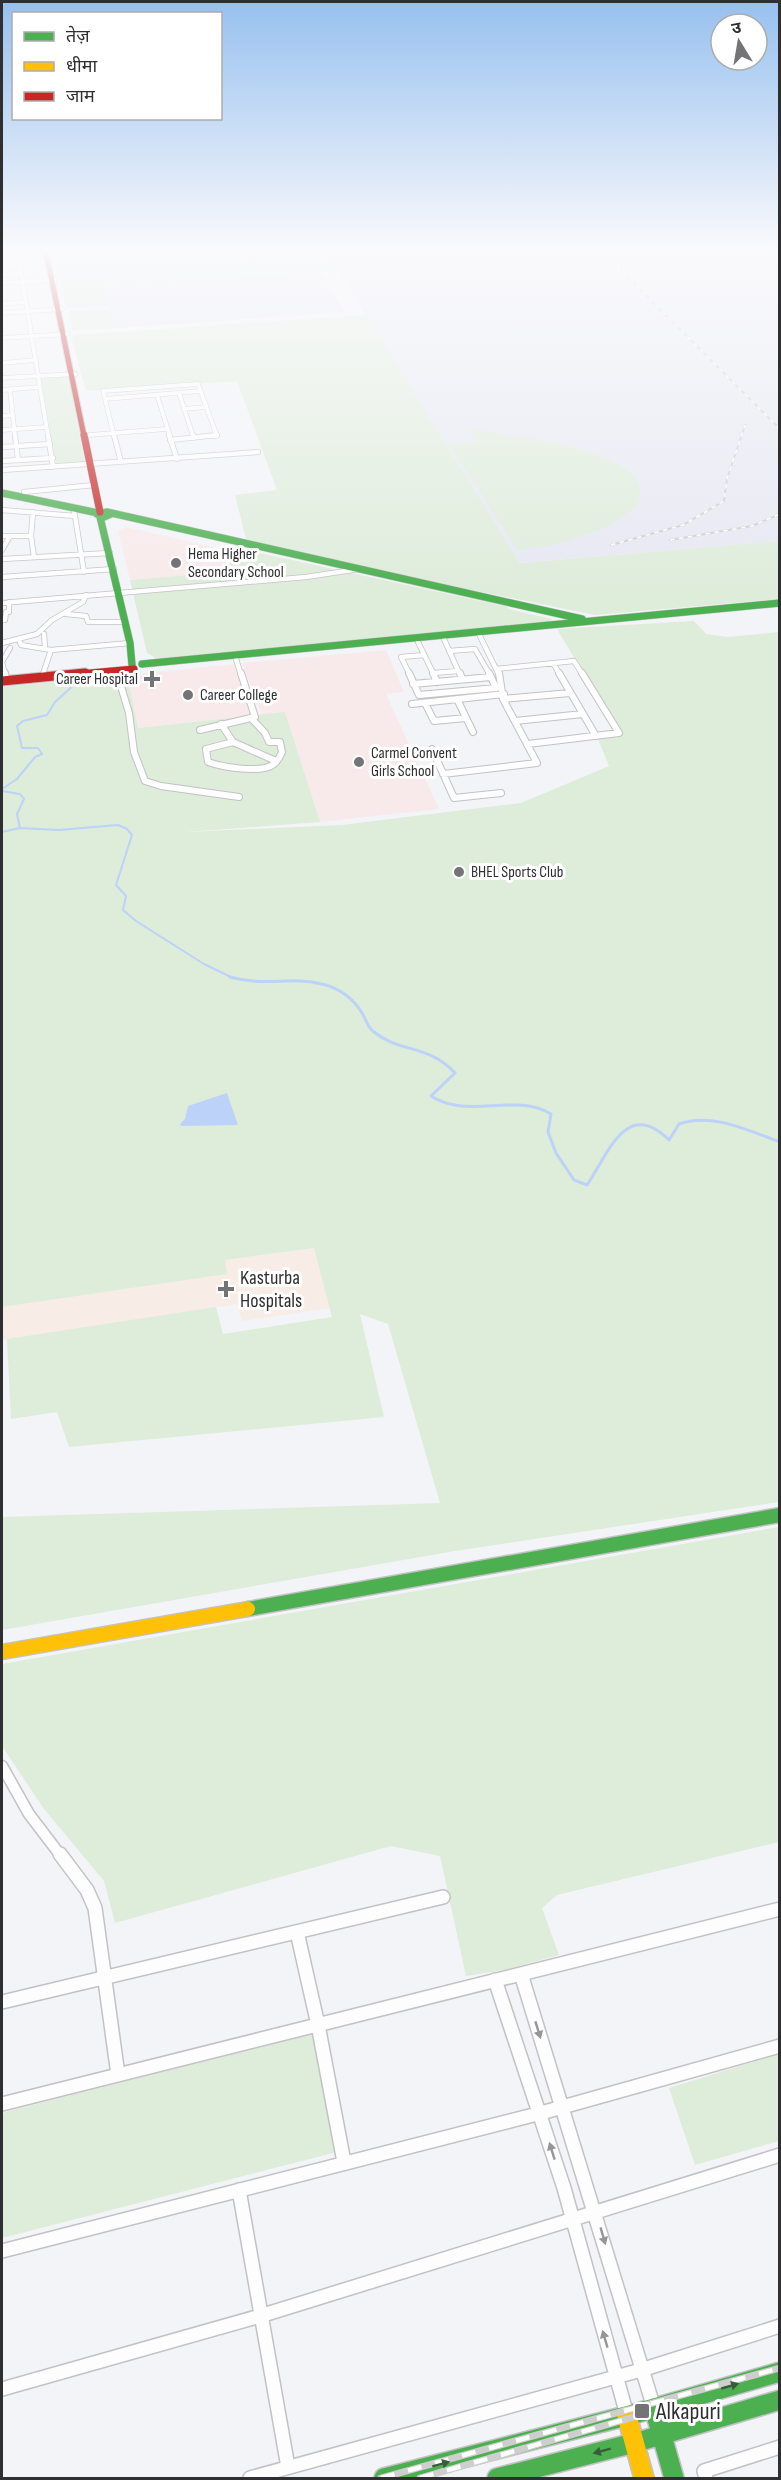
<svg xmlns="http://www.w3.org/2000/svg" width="781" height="2480" font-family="'Sofia Sans Condensed','Noto Sans Devanagari',sans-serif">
	<rect width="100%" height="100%" fill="#f3f4f8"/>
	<path fill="#e6e8f2" d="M324 248H779V541L520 563Z
		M321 272 344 312 116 328 104 286Z"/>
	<path fill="#f8eaeb" d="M126 527 239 553 212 573 130 580 118 531Z
		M386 650 404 692 386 694 439 809 320 822 285 713 262 715 242 663Z
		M235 664 251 716 137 728 127 675Z"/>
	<path fill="#f7ece6" d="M315 1248 330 1308 242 1321 237 1304 2 1340V1307L226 1274 225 1260Z"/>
	<path fill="#deecda" d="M52 248H324L338 271 104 286 110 306 66 308Z
		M110 309 116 328 72 330 68 311Z
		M366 315 520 563 779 541V599L595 615 368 569 246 539 235 495 277 490 237 381 86 391 72 339 74 335Z
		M68 376 85 463 56 464 41 379 42 377Z
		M471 428C504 436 633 447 640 488 641 493 638 501 637 506L605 528 554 545 518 550 449 444 475 442Z
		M251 551 508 607V609L552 619 550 622 523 625 159 660 147 653 130 580 212 573Z
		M694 621 706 634 728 637 779 632V1502L455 1551 2 1630V1517L440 1503 388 1324 360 1314 384 1417 69 1447 57 1412 11 1419 7 1339 216 1307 223 1334 332 1317 314 1248 225 1260 227 1274 2 1307V687L127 675 138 728 285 712 320 822 186 832 342 825 521 803 609 766 597 737 620 735 557 629Z
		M779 1527V1842L557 1895 542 1908 559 1955 504 1970 466 1976 440 1856 391 1846 115 1923 104 1881 44 1809 2 1746V1664Z
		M314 2032 337 2152 2 2238V2113Z
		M779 2054V2141L695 2165 669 2088Z"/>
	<path fill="#bdd2f9" d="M227 1093 238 1125 181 1126 180 1124 185 1119 188 1106Z"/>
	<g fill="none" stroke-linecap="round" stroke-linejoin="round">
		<path stroke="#bdd2f9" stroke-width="2" d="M2 789 17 779 35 757 42 754 38 748H22L17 726 23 721 47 715 55 702 76 683 78 678
			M2 791 20 794 24 799 17 814 20 828
			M2 832 20 828 59 830 118 825 127 829 132 835 116 885 126 896 123 910 136 921 204 964 235 979"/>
		<path stroke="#bdd2f9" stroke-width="3" d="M230 977C264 987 291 976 322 984 338 988 353 998 362 1013 366 1019 367 1027 374 1032 400 1053 428 1044 455 1073L431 1096C468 1120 514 1092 551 1114L548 1132 556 1153 574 1180 587 1185C608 1155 626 1097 669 1140L679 1124C712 1112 749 1131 780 1142"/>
		<g stroke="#c2c2c5" stroke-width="5">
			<path id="street-far4" d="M17 248 48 436
				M2 253 49 250
				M2 275 20 273
				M2 283 55 280
				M2 304 24 302
				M2 313 62 309
				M2 338 68 334
				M2 363 36 360
				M2 378 76 374
				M2 390 39 387
				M10 390 15 436
				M179 393 193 436
				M157 395 170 436
				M105 399 200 391
				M184 409 206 407
				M2 416 13 415
				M2 430 46 427
				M89 435 167 429
				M114 436 103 391 198 384 217 436H213"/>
		</g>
		<g stroke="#c2c2c5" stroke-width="6">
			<path id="street-far3" d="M15 435 18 460
				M48 435 53 467
				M114 435 121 462
				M169 435 177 459
				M193 435 194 438
				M170 440 217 435
				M2 447 50 444
				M2 461 53 458
				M2 470 258 452
				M24 492 94 485
				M2 510 75 516
				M74 510 84 572
				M33 512 31 536 34 557
				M2 536H31
				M2 550 10 536
				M2 559 110 553
				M2 577 114 569
				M2 603 306 577 359 569
				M66 614 86 616 88 622H125
				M2 620H5L6 612H9V602
				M478 632 499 675
				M44 634 45 648
				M19 639 21 645 51 650
				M444 639 460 675
				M418 642 434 675
				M2 643 37 634 52 620 83 602 86 595
				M449 651 475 649 490 675
				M236 659 241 675
				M553 663 560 675
				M496 669 574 661 583 675
				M116 671 117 675
				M433 673 458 671
				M43 674 51 650 130 643
				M5 675 2 662 10 648
				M410 675 401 657 424 655"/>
		</g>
		<g stroke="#c2c2c5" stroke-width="8">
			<path id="street-far2" d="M5 673 6 678
				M117 673 129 713 134 752 145 781 161 786 239 797
				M409 673 419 695 496 688 491 677
				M433 673 437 682
				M460 673 462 679
				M559 673 596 736
				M413 684 491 677 489 673
				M457 699 473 732
				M503 699 570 693
				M425 703 434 721 466 718
				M412 704 504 694
				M515 721 583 714
				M221 724 233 742 276 761
				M200 730 255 717 241 673
				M233 742 206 749 208 762C222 767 261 774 274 764 278 761 280 756 282 752L280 742H269L265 733 251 718
				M528 744 619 733 582 673
				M432 749 454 798 501 793
				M443 774 537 763 503 699 499 673"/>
		</g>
		<g stroke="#c2c2c5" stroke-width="13">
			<path id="street-far1" d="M2 1766 29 1814 61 1856"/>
		</g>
		<g stroke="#c2c2c5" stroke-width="16">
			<path id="street" d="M60 1854 87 1890 95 1908 118 2075
				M297 1932 318 2025 344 2162
				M521 1974 654 2408
				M495 1980 564 2188 627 2415
				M2 2002 443 1897
				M2 2104 780 1909
				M239 2190 288 2467
				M2 2251 541 2113 780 2046
				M2 2389 260 2316 780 2155
				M250 2478 641 2370 780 2326
				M706 2478 704 2471 780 2447"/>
		</g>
		<g stroke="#c2c2c5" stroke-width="8">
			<path id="fast-far2" d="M2 493 98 513
				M111 514 104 517 97 514 107 512 582 619
				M100 517 130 643 132 665
				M142 664 780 603"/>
		</g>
		<g stroke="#c2c2c5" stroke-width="17">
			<path id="fast-far1" d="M248 1609 780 1515"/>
		</g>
		<g stroke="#c2c2c5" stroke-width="22">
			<path id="fast" d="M654 2408 674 2478
				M384 2478 630 2415 780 2372
				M497 2478 634 2443 780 2400"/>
		</g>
		<g stroke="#c2c2c5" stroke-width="17">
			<path id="slow-far1" d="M2 1652 248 1609"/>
		</g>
		<g stroke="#c2c2c5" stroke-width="22">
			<path id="slow" d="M627 2416 644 2478"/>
		</g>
		<g stroke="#c2c2c5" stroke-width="7">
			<path id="jam-far2" d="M45 248 84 436"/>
		</g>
		<g stroke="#c2c2c5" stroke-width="8">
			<path id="jam-far1" d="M84 435 100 512
				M68 675 134 669"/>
		</g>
		<g stroke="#c2c2c5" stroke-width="11">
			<path id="jam" d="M2 681 85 673"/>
		</g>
		<use href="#street-far4" stroke="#fdfdfe" stroke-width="4"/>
		<use href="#street-far3" stroke="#fdfdfe" stroke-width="4.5"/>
		<use href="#street-far2" stroke="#fdfdfe" stroke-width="6"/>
		<use href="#street-far1" stroke="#fdfdfe" stroke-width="10"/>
		<use href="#street" stroke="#fdfdfe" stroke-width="13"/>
		<use href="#fast-far2" stroke="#4caf50" stroke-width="7"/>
		<use href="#fast-far1" stroke="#4caf50" stroke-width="14"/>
		<use href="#fast" stroke="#4caf50" stroke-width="19"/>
		<use href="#slow-far1" stroke="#ffc107" stroke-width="14"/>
		<use href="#slow" stroke="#ffc107" stroke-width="19"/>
		<use href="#jam-far2" stroke="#c62828" stroke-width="5"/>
		<use href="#jam-far1" stroke="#c62828" stroke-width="7"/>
		<use href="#jam" stroke="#c62828" stroke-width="9"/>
		<g stroke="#cecece" stroke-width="2">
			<path id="rail-far1" d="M598 248 780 429
				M670 540 752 526 780 514
				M611 545 683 525 724 501 727 479 745 425"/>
		</g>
		<g stroke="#cecece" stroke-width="7">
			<path id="rail" d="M381 2478 780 2368
				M420 2478 648 2413"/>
		</g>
		<use href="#rail-far1" stroke="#fff" stroke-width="1.5" stroke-dasharray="4.5" stroke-linecap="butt"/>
		<use href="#rail" stroke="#fff" stroke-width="4.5" stroke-dasharray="14" stroke-linecap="butt"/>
	</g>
	<defs><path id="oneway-solid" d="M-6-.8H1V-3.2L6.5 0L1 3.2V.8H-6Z" transform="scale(1.5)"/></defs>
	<g fill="#969698">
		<use href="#oneway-solid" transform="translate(538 2030) rotate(73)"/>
		<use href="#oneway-solid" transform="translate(552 2151) rotate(-107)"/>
		<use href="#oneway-solid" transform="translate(603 2236) rotate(74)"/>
		<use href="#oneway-solid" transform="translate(605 2339) rotate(-106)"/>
	</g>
	<g fill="#395c3c">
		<use href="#oneway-solid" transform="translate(730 2386) rotate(-16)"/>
		<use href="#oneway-solid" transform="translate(602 2451) rotate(165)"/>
		<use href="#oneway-solid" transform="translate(441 2464) rotate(-15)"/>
	</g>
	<linearGradient id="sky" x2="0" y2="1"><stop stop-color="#97c0ef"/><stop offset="0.42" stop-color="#fafafc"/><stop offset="1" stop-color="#fafafc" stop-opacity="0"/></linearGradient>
	<rect width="781" height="595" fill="url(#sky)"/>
	<g fill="#747477" stroke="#fff" stroke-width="2">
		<circle cx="176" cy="563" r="6"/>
		<path d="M149 670h6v6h6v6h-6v6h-6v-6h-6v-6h6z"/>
		<circle cx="188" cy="695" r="6"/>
		<circle cx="359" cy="762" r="6"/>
		<circle cx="459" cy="872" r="6"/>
		<path d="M223 1280h6v6h6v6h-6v6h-6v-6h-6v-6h6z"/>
		<rect x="634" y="2403" width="16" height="16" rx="3"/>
	</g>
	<g text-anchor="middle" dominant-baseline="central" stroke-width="6" stroke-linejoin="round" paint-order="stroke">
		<g font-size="16" fill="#2f2f32" stroke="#fff" text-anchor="start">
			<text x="188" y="554">Hema Higher<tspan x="188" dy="18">Secondary School</tspan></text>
			<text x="138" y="679" text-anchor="end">Career Hospital</text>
			<text x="200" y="695">Career College</text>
			<text x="371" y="753">Carmel Convent<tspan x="371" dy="18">Girls School</tspan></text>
			<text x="471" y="872">BHEL Sports Club</text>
		</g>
		<g font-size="20" fill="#2f2f32" stroke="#fff" text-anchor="start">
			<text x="240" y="1278">Kasturba<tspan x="240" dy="23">Hospitals</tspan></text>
		</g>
		<g font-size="24" fill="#2f2f32" stroke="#fff" text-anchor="start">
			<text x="656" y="2411">Alkapuri</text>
		</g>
	</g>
	<rect width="781" height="2480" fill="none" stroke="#2f2f32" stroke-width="6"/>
	<rect x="12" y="12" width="210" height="108" fill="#ffffff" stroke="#acacad" stroke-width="1.5"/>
	<rect x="24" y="32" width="30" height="9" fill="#4caf50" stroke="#acacad" stroke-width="1.5"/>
	<text x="66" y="42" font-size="18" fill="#2f2f32">तेज़</text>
	<rect x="24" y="62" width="30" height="9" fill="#ffc107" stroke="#acacad" stroke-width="1.5"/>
	<text x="66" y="72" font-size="18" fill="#2f2f32">धीमा</text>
	<rect x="24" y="92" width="30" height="9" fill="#c62828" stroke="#acacad" stroke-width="1.5"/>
	<text x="66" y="102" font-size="18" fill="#2f2f32">जाम</text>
	<g transform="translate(739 42) rotate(349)"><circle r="28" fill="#ffffff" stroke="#acacad" stroke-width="1.5"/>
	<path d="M0-4.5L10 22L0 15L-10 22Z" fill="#747477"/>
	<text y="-9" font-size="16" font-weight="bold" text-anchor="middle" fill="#2f2f32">उ</text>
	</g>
</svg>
